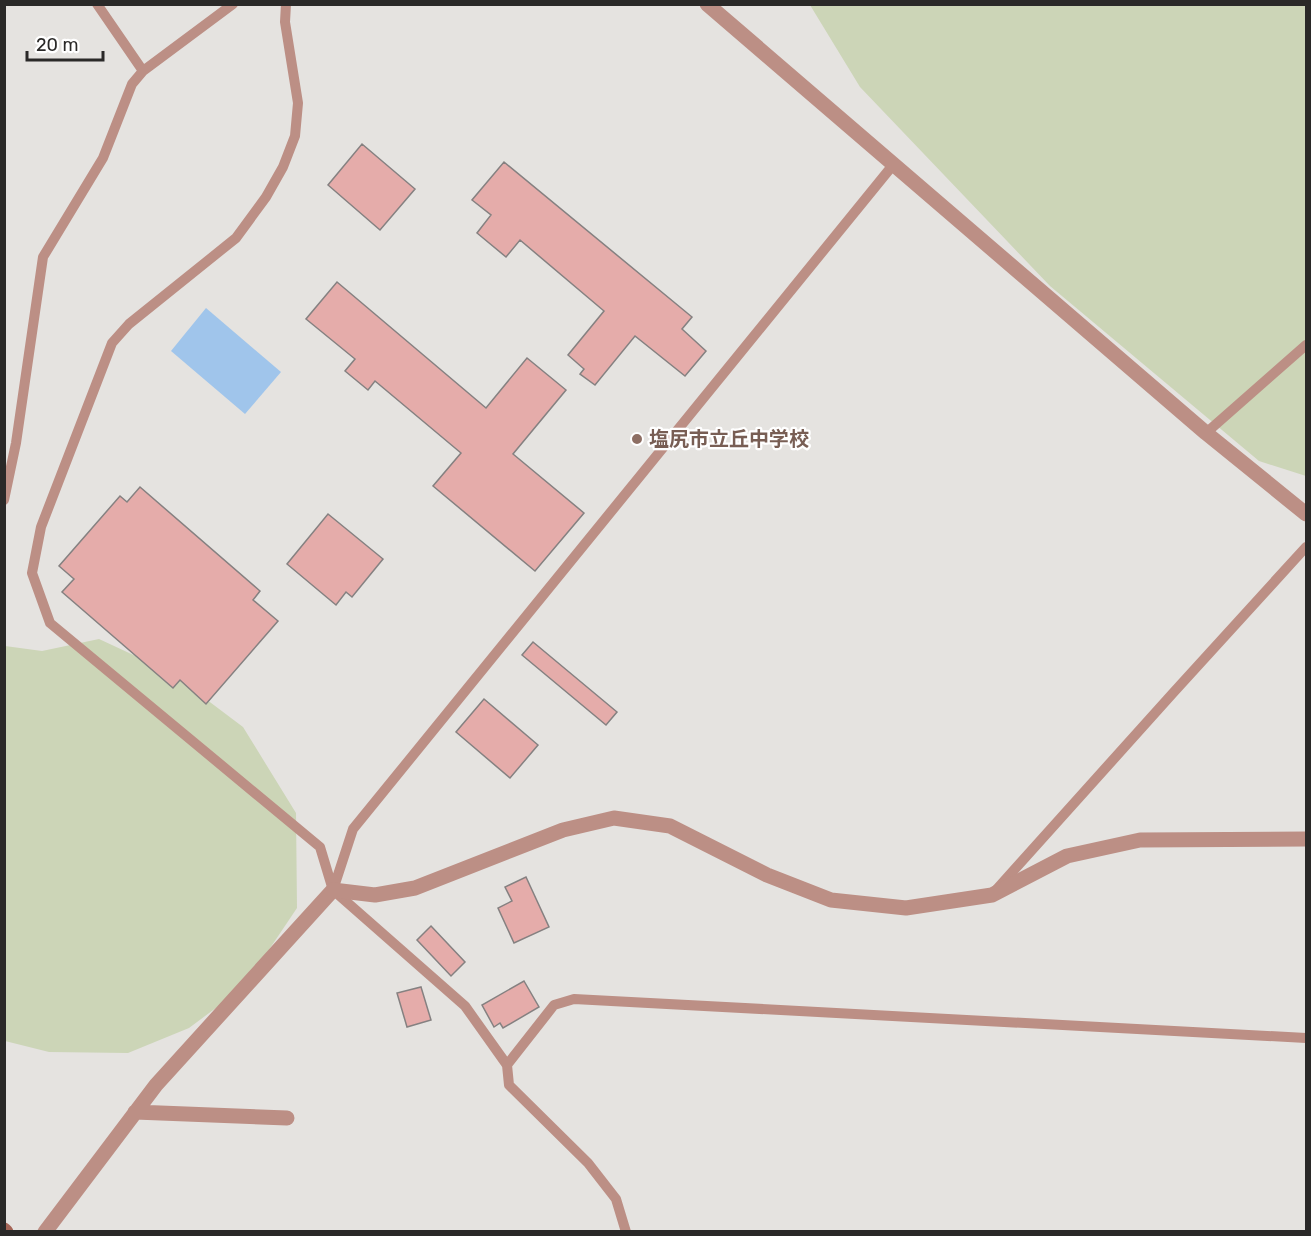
<svg xmlns="http://www.w3.org/2000/svg" width="1311" height="1236" font-family="Rubik,'Noto Sans JP',sans-serif">
	<rect width="100%" height="100%" fill="#e5e3e0"/>
	<path fill="#ccd5b7" d="M810 5H1306V476L1259 461 1050 286 860 87Z
		M99 639 170 672 243 727 296 813 297 908 244 987 189 1028 128 1053 49 1052 5 1041V646L42 651Z"/>
	<path fill="#a0c5eb" d="M206 308 281 372 245 414 171 351Z"/>
	<path fill="#e5acaa" stroke="#858181" stroke-width="1.5" d="M362 144 415 189 380 230 328 185Z
		M504 162 692 317 682 329 706 351 685 376 635 336 595 385 580 374 584 369 568 355 604 311 520 240 506 257 477 233 491 215 472 200Z
		M337 282 486 408 527 358 566 390 513 454 584 513 535 571 433 486 461 453 375 381 368 390 345 371 355 359 306 319Z
		M140 487 260 591 253 600 278 621 206 704 180 680 173 688 62 592 74 579 59 566 120 496 127 502Z
		M328 514 383 559 352 597 346 592 336 605 287 564Z
		M533 642 617 712 606 725 522 655Z
		M484 699 538 745 510 778 456 732Z
		M526 877 549 927 514 943 498 908 512 901 505 887Z
		M431 926 465 962 451 976 417 940Z
		M524 981 539 1007 503 1028 500 1023 494 1027 482 1005Z
		M421 987 431 1020 407 1027 397 993Z"/>
	<g fill="none" stroke-linecap="round" stroke-linejoin="round">
		<path stroke="#bc8f85" stroke-width="10" d="M97 4 143 71
			M286 4 285 22 298 103 295 136 283 167 266 197 236 238 129 324 112 343 41 527 32 573 50 623 320 847 333 890 465 1006 507 1065 509 1085 588 1163 616 1199 626 1232
			M1206 433 1306 345
			M4 500 16 443 43 257 103 158 132 84 143 71 233 4
			M333 890 353 829 893 165
			M996 890 1173 693 1306 547
			M507 1065 554 1005 574 999 1306 1038"/>
		<path stroke="#bc8f85" stroke-width="15" d="M707 4 1206 433 1306 514
			M135 1112 287 1118
			M45 1232 156 1085 333 890 375 895 415 888 563 830 614 818 670 826 767 875 831 900 906 908 992 895 1067 856 1140 840 1306 839"/>
		<path stroke="#a56557" stroke-width="15" d="M4 1230 6 1232"/>
	</g>
	<circle fill="#8d6e63" stroke="#fff" stroke-width="2" cx="637" cy="439" r="6"/>
	<g text-anchor="middle" dominant-baseline="central" stroke-width="4.5" stroke-linejoin="round" paint-order="stroke">
		<g font-size="20" font-weight="bold" fill="#785e54" stroke="#fff" text-anchor="start">
			<text x="649" y="439">塩尻市立丘中学校</text>
		</g>
	</g>
	<rect width="1311" height="1236" fill="none" stroke="#2a2928" stroke-width="12"/>
	<path d="M27 51v9h76v-9" fill="none" stroke="#2a2928" stroke-width="3"/>
	<text x="36" y="51" font-size="18" fill="#2a2928" stroke="#ffffff" stroke-width="4.5" paint-order="stroke">20 m</text>
</svg>
